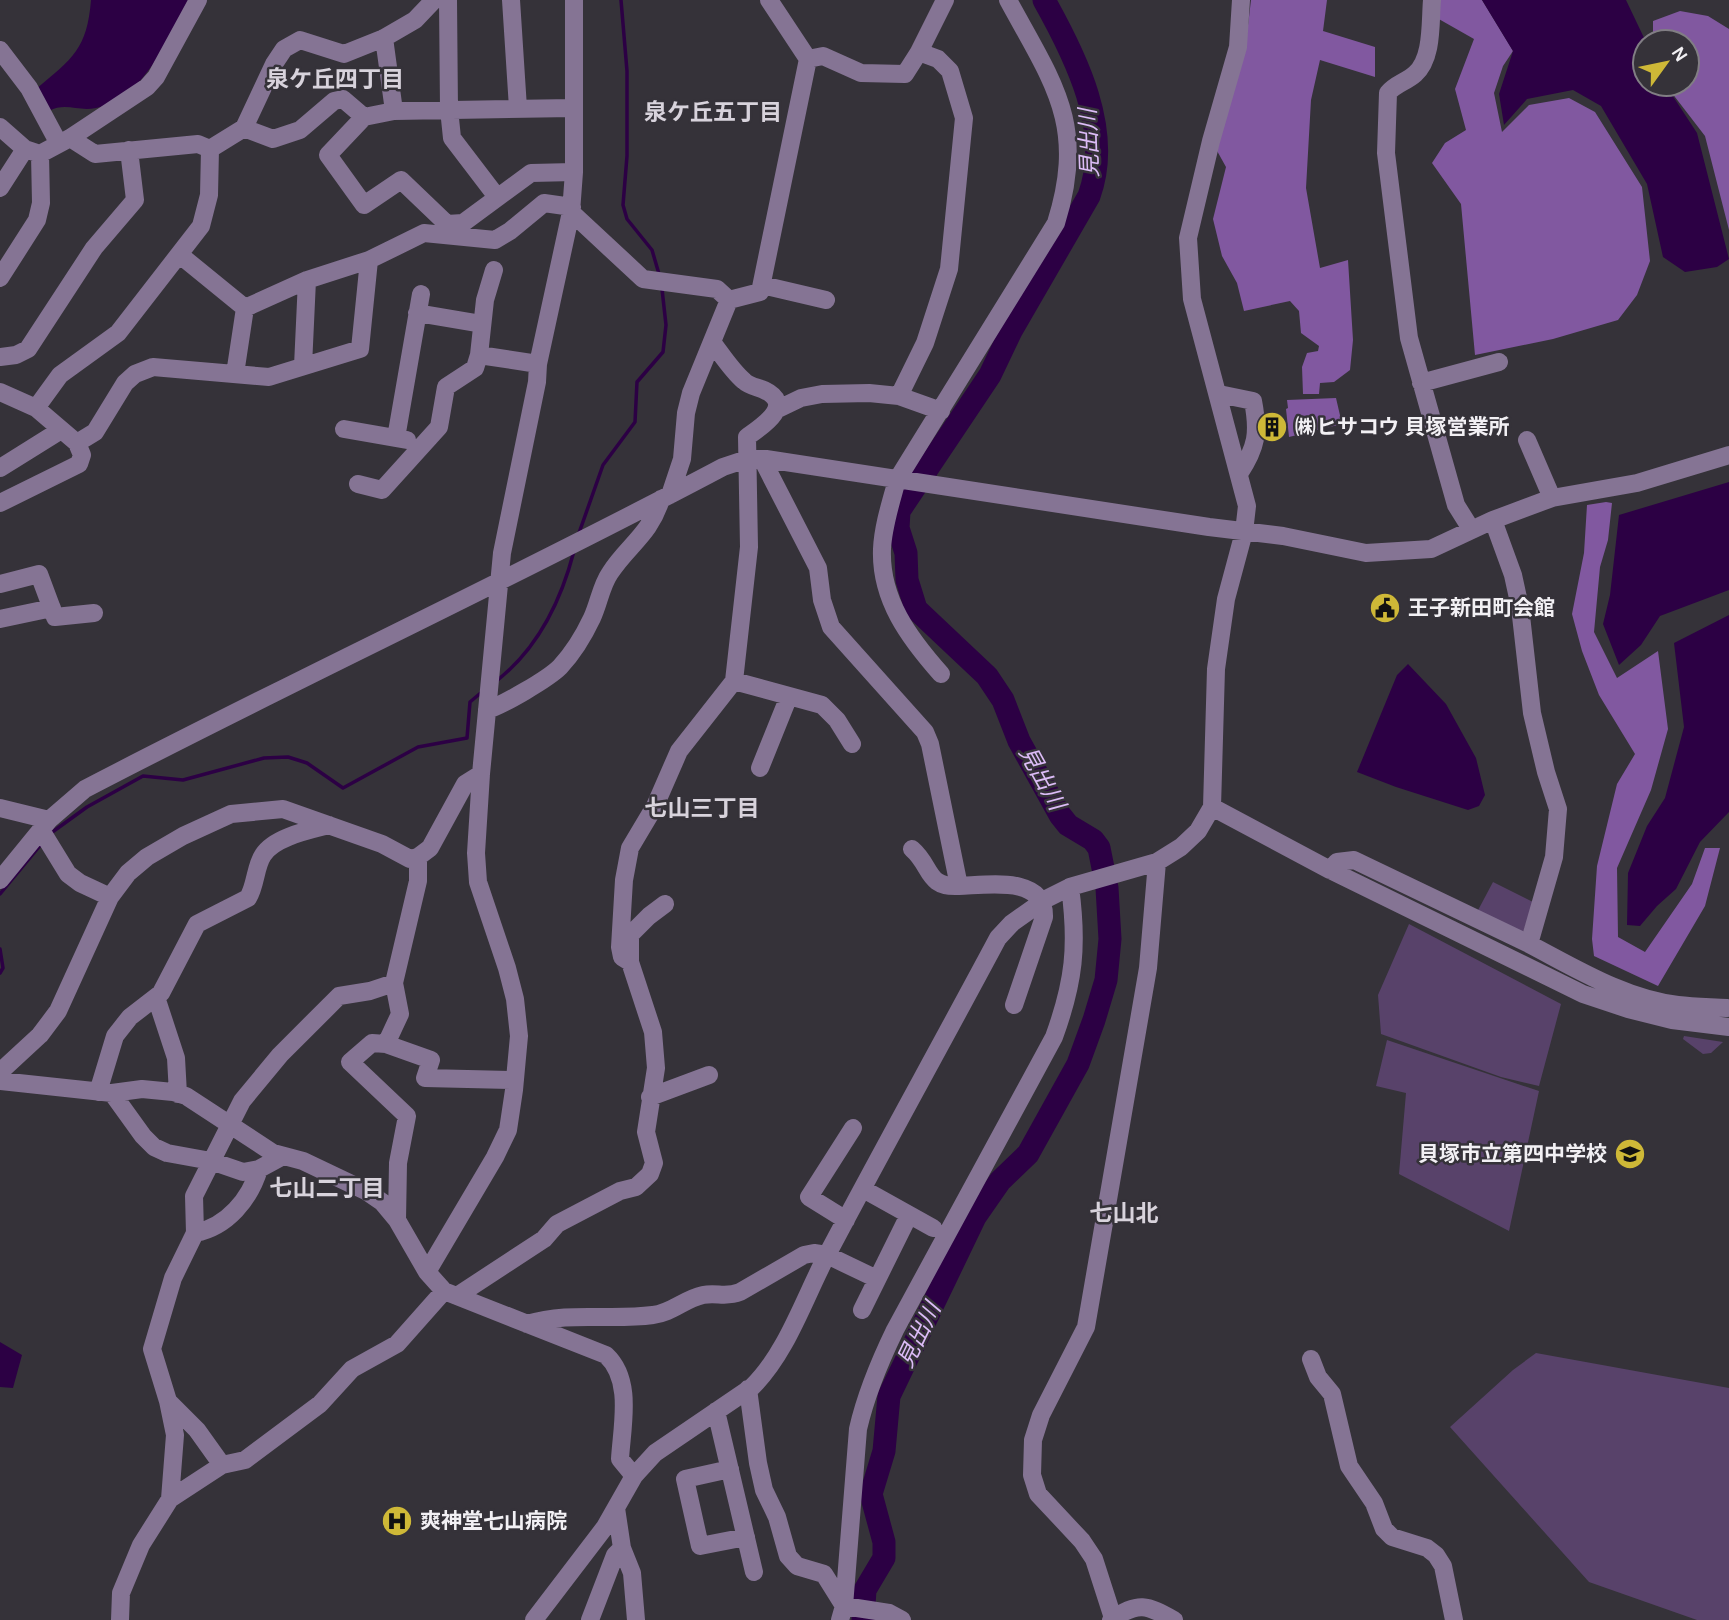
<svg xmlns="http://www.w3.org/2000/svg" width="1729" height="1620" font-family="Karla,'Noto Sans JP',sans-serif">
	<rect width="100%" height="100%" fill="#353239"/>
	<path fill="#58426a" d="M1493 882 1533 902 1522 936 1476 914Z
		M1409 924 1561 1004 1539 1086 1501 1077 1381 1034 1378 995Z
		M1684 1036 1723 1042 1711 1053 1703 1054 1683 1039Z
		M1387 1040 1539 1091 1509 1231 1399 1174 1406 1093 1376 1086Z
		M1536 1353 1729 1388V1620H1697L1589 1582 1450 1427 1513 1370Z"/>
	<path fill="#8158a0" d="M1251 0H1327L1323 31 1375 47V77L1320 60 1311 100 1306 188 1320 268 1348 260 1353 340 1350 370 1334 382 1320 383 1319 394H1303L1302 367 1307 353 1318 351 1319 346 1301 333 1299 311 1290 301 1244 311 1237 283 1222 256 1213 219 1226 167 1216 149 1245 51Z
		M1440 0H1482L1513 51 1503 66 1494 93 1502 132 1529 105 1569 98 1595 112 1642 187 1650 261 1637 295 1618 320 1553 339 1475 355 1461 204 1432 163 1445 143 1466 130 1455 89 1474 39 1437 18Z
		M1680 11 1708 16 1729 29V230L1705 136 1665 84H1687V42H1653V21Z
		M1336 398 1342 424 1289 437 1286 409 1288 408 1287 400Z
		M1606 502 1612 503 1608 540 1600 567 1594 632 1617 678 1658 651 1668 729 1651 790 1617 868 1618 937 1645 952 1692 884 1705 848H1720L1705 906 1658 986 1594 956 1592 939 1597 866 1617 784 1635 754 1599 695 1582 651 1572 614 1584 553 1587 505Z"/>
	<path fill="#2c0044" d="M91 0H188C168 38 144 99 96 108 78 112 66 102 49 111L36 89C73 58 87 49 91 0Z
		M1482 0H1626L1646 42 1645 84H1665L1697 133 1729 259 1717 267 1685 272 1663 257 1647 184 1601 106 1573 90 1527 99 1504 125 1499 94 1513 51Z
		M1729 482V590L1660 616 1641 645 1619 665 1603 624 1610 595 1619 515Z
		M1729 615V812L1700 842 1676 889 1657 906 1640 926 1627 925 1628 873 1647 826 1665 798 1684 727 1674 643Z
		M1408 664 1446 704 1476 758 1485 795 1479 806 1468 810 1396 787 1357 772 1397 675Z
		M0 1342 22 1355 13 1388 0 1387Z"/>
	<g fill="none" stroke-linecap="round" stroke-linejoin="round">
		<path stroke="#2c0044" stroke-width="3.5" d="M621 0 627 71V156L623 205 627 219 652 250 659 274
			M579 533 603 465 635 422 637 382 663 352 666 325 662 289
			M495 682C537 650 561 601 574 551
			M51 833 87 807 143 776 183 780 264 758 288 757 307 763 343 788 418 747 467 738 470 702 483 691
			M0 894 43 842
			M0 949 3 968 0 973"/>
		<path stroke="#2c0044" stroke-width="23" d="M863 1620 865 1590 884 1558V1542L871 1494 884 1451 889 1396 975 1217 1000 1181 1028 1154 1078 1064 1094 1020 1106 980 1110 939 1107 888 1099 848 1093 840 1068 825 1060 815 1019 741 1003 700 987 676 916 609 907 580 906 553 898 528 899 511 990 375 1011 331 1089 196C1113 131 1076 57 1044 0"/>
		<path stroke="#857494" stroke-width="18" d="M448 0 449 109 452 138 497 197
			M511 0 518 108
			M1432 0C1430 23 1433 58 1415 74 1406 82 1395 84 1388 93L1386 153 1409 338 1456 505 1471 529
			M384 38 394 111
			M0 50 29 88 59 144
			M808 59 823 56 861 73 905 74 919 52 945 0
			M573 108 394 111 364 117 328 155 364 205 401 180 447 224 463 223 531 173 574 172
			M0 127 25 149 40 154 41 203 37 220 0 278
			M244 128 273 139 300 130 334 101 343 99 364 117
			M70 138 95 154 198 144 210 149
			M40 154 70 138 147 87 156 77 198 0
			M0 188 25 149
			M571 212 643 279 717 289 729 300 760 292 808 59 769 0
			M180 255 245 308 235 374
			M762 285 826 300
			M245 308 307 280 369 260 424 233 495 240 510 231 544 203 572 207
			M417 313 482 324
			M479 355 538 364
			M0 357 16 355 28 349 94 248 135 200 129 150
			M303 366 307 280
			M1421 383 1499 362
			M0 392 36 408 77 443 82 455 79 464 0 503
			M1219 394 1253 401C1259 432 1257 447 1239 474
			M899 396 925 343 949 269 964 118 950 71 938 59 919 52
			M36 408 60 375 118 333 201 226 209 195 210 149 244 128 274 64 284 49 300 40 344 54 384 38 415 20 434 0
			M776 410 801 398 822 394 869 393 899 396 941 411
			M344 429 407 440
			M396 438 421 294
			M1527 440 1552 498
			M77 443 95 432 125 383 135 374 153 367 269 377 360 349 369 260
			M762 459 818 568 822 600 831 627 925 732 930 744 959 886C988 885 1045 875 1044 917L1014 1005
			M0 468 61 430
			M358 484 382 490 439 427 446 387 475 368 479 355 485 300 494 270
			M670 495 682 459 686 413 691 393 729 300
			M1493 520 1513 575 1520 607 1532 713 1546 772 1558 809 1554 857 1529 944C1575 968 1625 999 1678 1005 1694 1007 1711 1007 1727 1008
			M0 584 39 574 55 617 94 613
			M0 619 52 608
			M941 674C909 638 880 599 882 549 883 526 891 502 897 480L1056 223C1087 124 1053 83 1008 0
			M734 681 822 705 837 720 852 744
			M487 710C503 705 548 679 560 667 573 653 584 635 592 618 599 603 601 586 610 573 628 545 650 535 661 499
			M760 768 789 696
			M1212 807 1330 870 1583 994 1628 1009 1672 1020 1729 1027
			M0 808 49 820
			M41 830 68 874 80 883 110 897
			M912 849C932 866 926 888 959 886
			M418 857V881L394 983 400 1014 386 1044 431 1060 425 1078 515 1080
			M1330 870 1337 862 1354 860 1529 944
			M0 880 49 820 85 789C296 679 512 579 723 467L747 459H766L1209 527 1283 536 1366 553 1431 549 1493 520 1552 498 1637 483 1729 455
			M630 962 622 957 620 947 624 880 630 848 655 806 679 751 734 681 749 547 747 437C761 427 796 405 764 390 757 387 749 386 744 381 732 371 722 355 712 342
			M156 997 176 1058 178 1094
			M386 1044 372 1043 350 1062 407 1116 398 1163 397 1220
			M0 1072 40 1035 58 1011 110 897 128 873 147 857 183 836 231 814 283 809 382 844 410 859 418 857 430 848 465 784 481 774
			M0 1081 112 1093 142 1089 173 1092 186 1096 273 1153 303 1161 366 1191 382 1202 397 1220 427 1272 444 1291 606 1355C633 1380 622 1425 620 1459L634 1476
			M98 1092 115 1036 130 1017 161 993 197 924 248 898C256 885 255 867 263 855 274 837 310 830 329 825
			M112 1093 143 1136 154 1147 167 1153 211 1161 243 1172 259 1169 283 1156
			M650 1097 709 1075
			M863 1189 933 1228
			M846 1220 809 1197 853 1128
			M195 1233C227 1227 250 1199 259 1169
			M427 1272 495 1157 508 1130 514 1090 519 1036 515 999 507 968 478 882 476 853 481 774 502 553 537 382 538 364 571 212 574 172V0
			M457 1296 544 1239 557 1224 620 1191 636 1187 650 1174 654 1163 646 1132 656 1068 653 1032 630 962V935L649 916 665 904
			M862 1310 909 1215
			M527 1324C571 1311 609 1321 653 1315 672 1313 684 1299 703 1295 717 1292 725 1298 740 1292L804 1255 814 1253 827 1255 877 1279
			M1311 1359 1318 1377 1332 1394 1349 1466 1374 1503 1384 1529 1392 1537 1427 1548 1436 1555 1443 1566 1454 1620
			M748 1389 758 1463 764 1490 777 1517 788 1556 797 1566 824 1574 844 1606 889 1613 902 1620
			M168 1401 197 1430 222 1465
			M716 1411 754 1572
			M730 1469 685 1479 700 1546 746 1537
			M170 1499 175 1435 168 1401 152 1349 173 1278 195 1233 194 1196 242 1101 280 1055 339 996 370 991 394 983
			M616 1508 622 1548 632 1573 636 1620
			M1113 1618 1094 1559 1082 1541 1038 1494 1032 1475 1033 1440 1041 1415 1086 1327 1148 968 1157 862
			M120 1620 121 1593 141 1545 170 1499 222 1465 245 1460 320 1404 352 1369 397 1344 444 1291
			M534 1620 605 1527 634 1476 655 1453 752 1387C787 1353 805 1296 828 1253 884 1147 942 1043 998 938L1012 923 1046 899 1070 887 1157 862 1181 847 1198 831 1212 807 1216 669 1226 599 1244 532 1247 506 1192 299 1188 238 1211 141 1238 47 1241 0
			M590 1620 615 1555 622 1548
			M840 1620 844 1606 858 1429C866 1394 879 1363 895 1330L1054 1037C1074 982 1078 946 1070 887
			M1111 1620C1138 1601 1147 1605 1174 1620"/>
	</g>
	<defs>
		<g id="building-disc" transform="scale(1.575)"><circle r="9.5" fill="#ceb837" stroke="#353239"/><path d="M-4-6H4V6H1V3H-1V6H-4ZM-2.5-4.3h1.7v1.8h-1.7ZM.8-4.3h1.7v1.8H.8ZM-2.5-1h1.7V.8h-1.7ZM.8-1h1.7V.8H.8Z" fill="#111"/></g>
		<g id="civic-disc" transform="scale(1.575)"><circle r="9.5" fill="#ceb837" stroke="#353239"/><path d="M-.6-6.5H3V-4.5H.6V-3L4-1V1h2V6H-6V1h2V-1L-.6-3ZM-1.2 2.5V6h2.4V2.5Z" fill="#111"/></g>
		<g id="university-disc" transform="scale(1.575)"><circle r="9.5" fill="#ceb837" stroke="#353239"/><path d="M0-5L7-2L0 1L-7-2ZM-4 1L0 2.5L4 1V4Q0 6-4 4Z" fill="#111"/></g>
		<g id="hospital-disc" transform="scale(1.575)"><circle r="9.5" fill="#ceb837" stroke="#353239"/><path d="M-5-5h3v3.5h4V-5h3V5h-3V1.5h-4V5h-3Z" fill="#111"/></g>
	</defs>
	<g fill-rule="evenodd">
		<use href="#building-disc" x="1272" y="427"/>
		<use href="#civic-disc" x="1385" y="608"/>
		<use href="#university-disc" x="1630" y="1154"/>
		<use href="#hospital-disc" x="397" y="1521"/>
	</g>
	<g text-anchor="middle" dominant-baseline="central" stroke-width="5" stroke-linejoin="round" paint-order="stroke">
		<g font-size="21" font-weight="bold" fill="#f2f0f4" stroke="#353239" text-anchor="start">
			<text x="1295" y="427">㈱ヒサコウ 貝塚営業所</text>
			<text x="1408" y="608">王子新田町会館</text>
			<text x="1607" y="1154" text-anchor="end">貝塚市立第四中学校</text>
			<text x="420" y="1521">爽神堂七山病院</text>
		</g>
		<g font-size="23" font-weight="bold" fill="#d8d3dc" stroke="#353239">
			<text x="335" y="79">泉ケ丘四丁目</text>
			<text x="713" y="112">泉ケ丘五丁目</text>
			<text x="702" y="808">七山三丁目</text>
			<text x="327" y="1188">七山二丁目</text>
			<text x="1124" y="1213">七山北</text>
		</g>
		<g font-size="23" font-style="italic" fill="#dcbcf7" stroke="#353239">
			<text transform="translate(1089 143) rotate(-92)">見出川</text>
			<text transform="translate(1042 778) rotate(61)">見出川</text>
			<text transform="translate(919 1335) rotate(-64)">見出川</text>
		</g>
	</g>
	<g transform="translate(1666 63) rotate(57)"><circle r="33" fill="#353239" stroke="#817e84" stroke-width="2"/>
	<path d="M0-5L12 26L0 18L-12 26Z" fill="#ceb837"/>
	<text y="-10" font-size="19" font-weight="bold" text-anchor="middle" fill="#f2f0f4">N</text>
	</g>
</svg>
